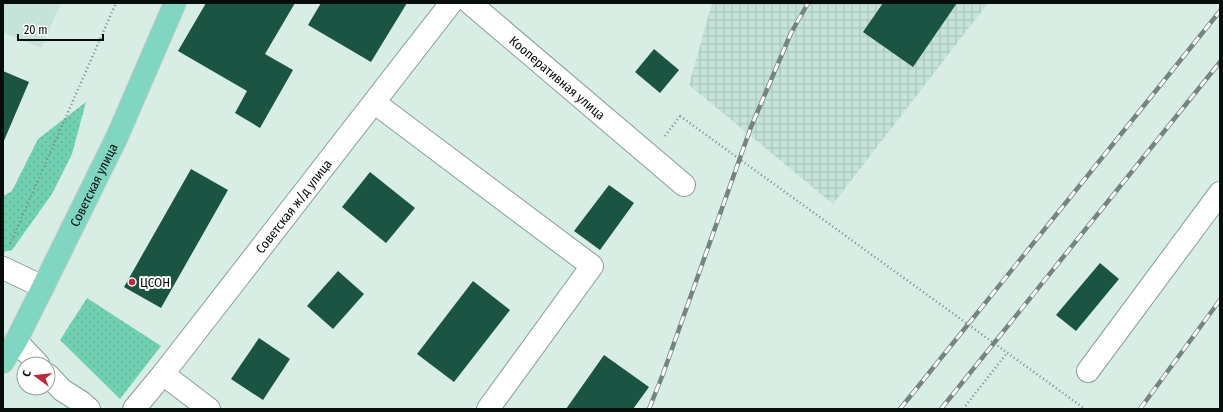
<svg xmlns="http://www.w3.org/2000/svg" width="1223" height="412" font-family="'Fira Sans Condensed',sans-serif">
	<defs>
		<pattern id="industrial-grid" width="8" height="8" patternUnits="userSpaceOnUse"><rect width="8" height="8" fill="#c5e3d8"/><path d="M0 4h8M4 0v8" fill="none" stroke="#a8c2b8"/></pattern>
		<pattern id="grass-dots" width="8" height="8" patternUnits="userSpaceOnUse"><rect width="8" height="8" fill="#71d0b1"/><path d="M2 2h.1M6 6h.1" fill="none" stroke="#60b197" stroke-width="1.8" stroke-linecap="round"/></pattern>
	</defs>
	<rect width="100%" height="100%" fill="#d8eee5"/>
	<path fill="#c5e3d8" d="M3 3H61L41 48 3 32Z"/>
	<path fill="url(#industrial-grid)" d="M712 3H988L833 204 689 85Z"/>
	<path fill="url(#grass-dots)" d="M86 102 72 154 52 194 12 250 3 252V196L12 191 38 139Z
		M87 298 161 346 120 399 60 340Z"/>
	<path fill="#1b5443" d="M206 3H295L265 54 293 70 260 128 235 113 247 91 178 51Z
		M321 3H407L371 62 308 25Z
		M883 3H957L913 67 863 32Z
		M654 49 679 70 660 93 635 72Z
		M3 71 29 82 3 143Z
		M191 169 228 190 161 308 124 287Z
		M370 172 415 208 386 243 342 207Z
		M609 185 634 203 600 250 574 231Z
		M1100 263 1119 279 1076 331 1056 315Z
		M338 271 364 294 333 329 307 306Z
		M473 281 510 310 454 382 417 354Z
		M259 338 290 359 263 400 231 379Z
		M604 355 649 387 633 409H566Z"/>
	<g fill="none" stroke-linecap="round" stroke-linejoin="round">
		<g stroke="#899d96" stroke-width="24">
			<g id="minor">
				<path id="s1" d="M470 3 684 185"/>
				<path d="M375 103 592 266 488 409"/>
				<path d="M3 268 43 287"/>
				<path d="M16 341 38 364"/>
				<path d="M1088 371 1220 193"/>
				<path d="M163 374 209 409"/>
				<path d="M48 375 62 390 81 402 89 409"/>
				<path id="s2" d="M134 409 163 374 451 3"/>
			</g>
		</g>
		<g stroke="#cdcfce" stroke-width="24">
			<g id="major">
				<path id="s3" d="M3 362 16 341 43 287 117 137 175 3"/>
			</g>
		</g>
		<path stroke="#7a8883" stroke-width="2.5" stroke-dasharray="1 3" stroke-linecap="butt" d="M665 136 680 116
			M10 244 116 3
			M963 409 1007 353"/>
		<use href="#minor" stroke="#fff" stroke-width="22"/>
		<use href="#major" stroke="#80d6c0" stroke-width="22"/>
		<g stroke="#75847e" stroke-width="4.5">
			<path id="rail" d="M649 409 663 374 751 127 791 33 808 3
				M900 409 1220 11
				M941 409 1220 62
				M1140 409 1220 300"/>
		</g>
		<use href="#rail" stroke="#fff" stroke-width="3" stroke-dasharray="9" stroke-linecap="butt"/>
		<path stroke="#7a8883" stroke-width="2.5" stroke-dasharray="1 3" stroke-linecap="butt" d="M680 116 1085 409"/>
	</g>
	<circle fill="#bc2b3b" stroke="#fff" stroke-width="1.5" cx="132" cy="282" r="4"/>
	<g text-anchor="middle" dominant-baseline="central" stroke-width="4" stroke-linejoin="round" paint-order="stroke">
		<g font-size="13" fill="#070d0b" stroke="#fff">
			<text stroke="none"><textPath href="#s1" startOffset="115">Кооперативная улица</textPath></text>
			<text stroke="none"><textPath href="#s3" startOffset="199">Советская улица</textPath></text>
			<text stroke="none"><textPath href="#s2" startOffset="258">Советская ж/д улица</textPath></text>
		</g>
		<g font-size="13" fill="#070d0b" stroke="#fff" text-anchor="start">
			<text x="140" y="282">ЦСОН</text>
		</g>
	</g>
	<rect width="1223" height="412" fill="none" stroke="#070d0b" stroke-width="8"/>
	<g transform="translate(36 376) rotate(285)"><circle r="19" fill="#ffffff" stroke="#9c9e9d"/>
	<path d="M0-3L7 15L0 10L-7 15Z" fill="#bc2b3b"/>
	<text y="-6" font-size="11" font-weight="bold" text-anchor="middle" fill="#070d0b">С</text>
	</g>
	<path d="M18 34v6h85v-6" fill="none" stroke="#070d0b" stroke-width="2"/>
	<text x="24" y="34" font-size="12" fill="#070d0b" stroke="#ffffff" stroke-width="3" paint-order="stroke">20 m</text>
</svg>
